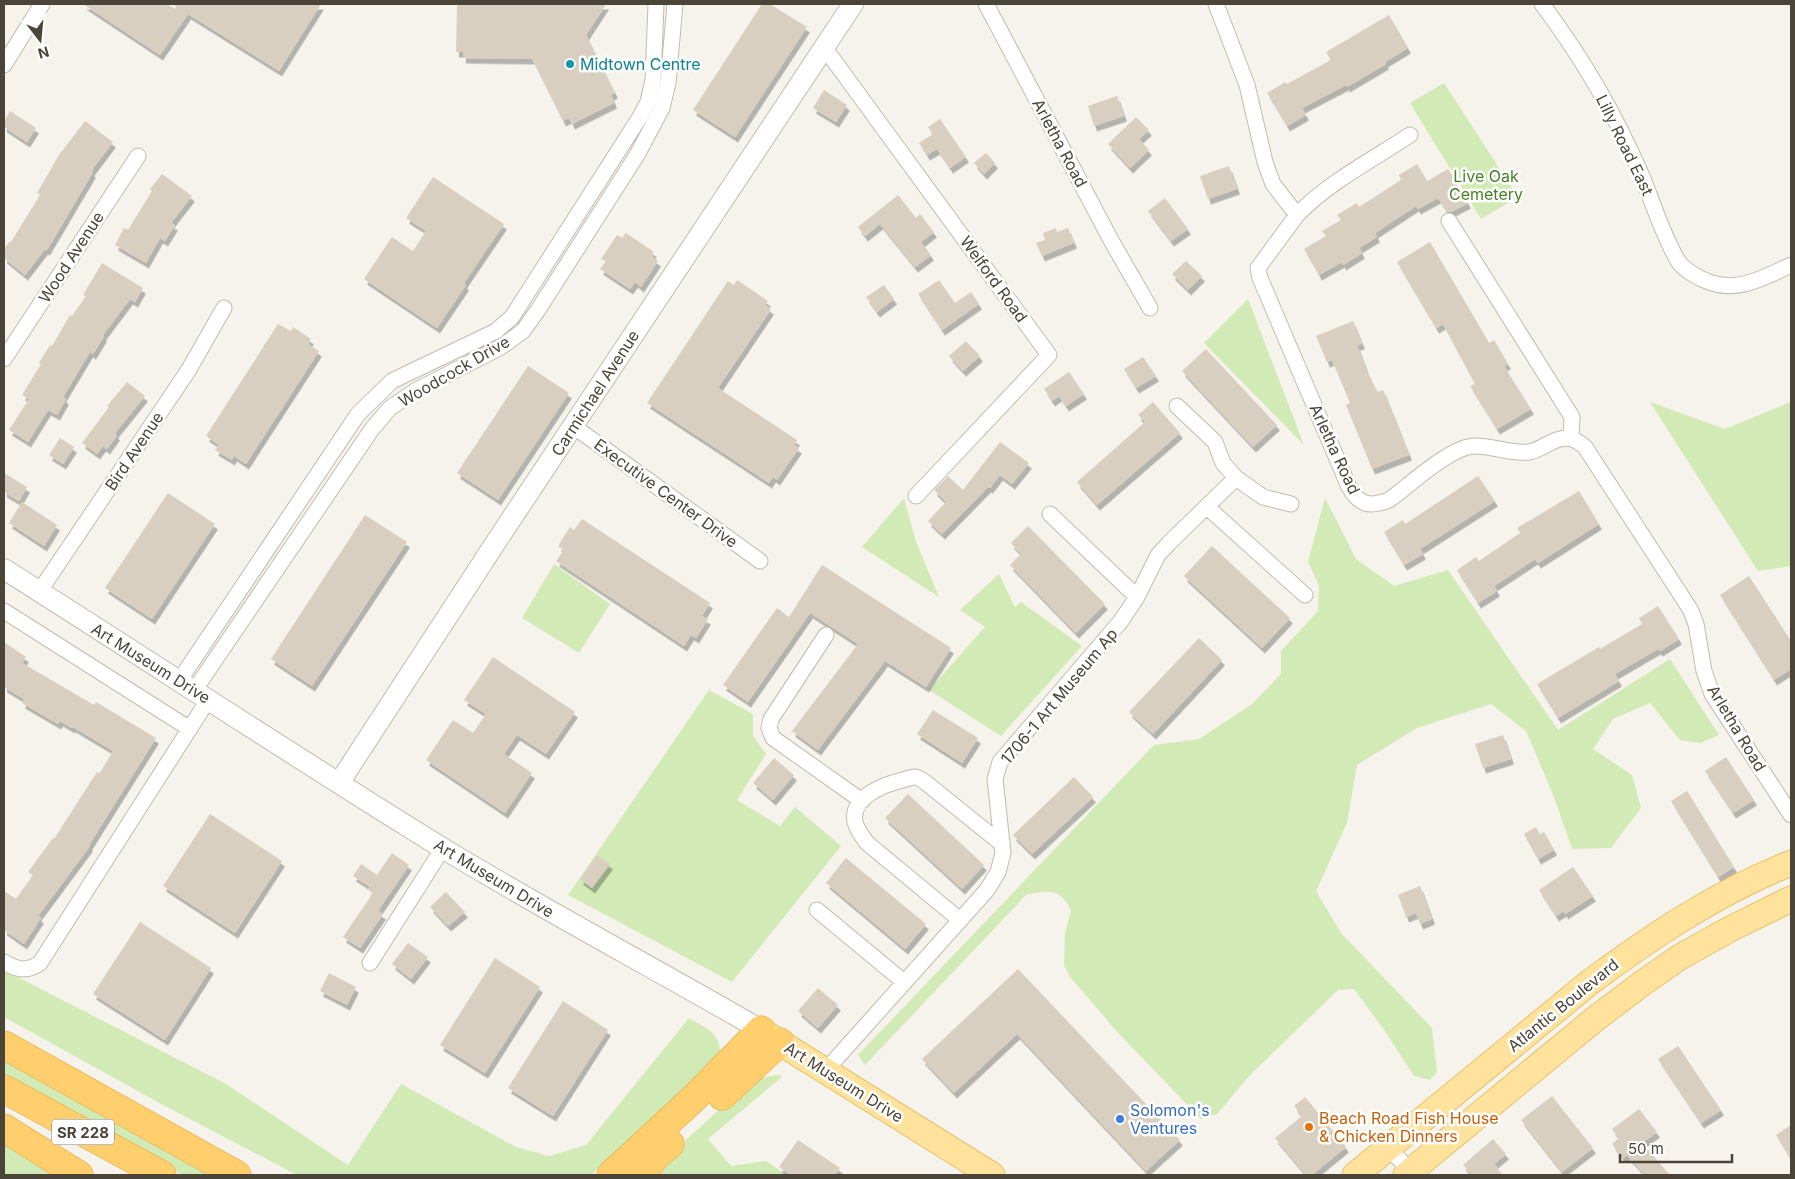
<svg xmlns="http://www.w3.org/2000/svg" width="1795" height="1179" font-family="Inter,sans-serif">
	<defs>
		<filter id="shadow"><feDropShadow dx="3" dy="5.5" stdDeviation="0" flood-color="#0004"/></filter>
	</defs>
	<rect width="100%" height="100%" fill="#f6f3ec"/>
	<path fill="#d2eab5" d="M1444 83 1518 197 1481 219 1410 103Z
		M1248 299 1304 445 1204 343Z
		M1650 402 1725 429 1791 402V566L1758 571Z
		M904 498 916 542 939 597 862 547Z
		M1325 498 1356 559 1394 586 1448 570 1558 730 1670 659 1719 735 1700 743 1680 740 1650 703 1613 719 1593 749 1632 775 1641 808 1611 848 1572 849 1554 797 1526 731 1491 704 1417 728 1357 765 1347 823 1316 891 1341 933 1432 1028 1437 1072 1430 1080 1414 1076 1385 1031 1354 989 1338 990 1249 1076 1217 1114 1201 1119 1121 1036 1070 977 1064 965 1065 933 1071 910C1059 887 1051 891 1027 894L865 1065 858 1055 1154 745 1199 739 1252 704 1281 674V651L1318 611 1319 585 1308 562Z
		M554 564 610 604 579 653 522 618Z
		M999 574 1015 607 1021 602 1082 646 1001 736 929 690 985 627 960 610Z
		M709 690 753 714V736L766 754 737 800 780 826 795 807 841 846 732 982 568 895Z
		M4 970 226 1084 348 1165 401 1084 516 1147 549 1156 586 1145 689 1018C706 1029 721 1032 720 1055L615 1162 600 1166 592 1175H297L163 1105 4 1017Z
		M4 1059 214 1175H183L4 1076Z
		M776 1075 783 1076 708 1139 731 1166 766 1161 787 1175H651L666 1158 756 1076 762 1078Z
		M4 1143 54 1175H4Z"/>
	<path fill="#d8cfc1" filter="url(#shadow)" d="M83 4H167L175 9 176 6 172 4H321L279 71 188 14 160 55Z
		M457 4H606L586 35 615 93 611 95 614 103 572 124 569 118 563 121 532 59 463 58V52H456Z
		M762 4H770L807 27 735 137 693 110Z
		M1389 15 1408 48 1385 62 1386 64 1347 87 1346 85 1302 108 1306 115 1287 126 1267 93 1285 82 1287 84 1331 60 1326 52Z
		M824 90 847 105 836 122 813 108Z
		M1117 96 1124 116 1094 126 1088 106Z
		M10 111 36 128 27 142 4 127V122Z
		M1136 117 1149 130 1139 139 1149 150 1130 168 1108 144Z
		M940 119 966 157 950 168 937 149 927 155 919 143 933 134 928 127Z
		M85 121 113 142 91 171 93 172 47 250 45 249 25 275 4 258V249L10 241 11 242 40 195 37 193 59 155Z
		M986 153 995 163 984 174 974 163Z
		M1417 164 1427 181 1448 169 1468 203 1451 212H1447L1438 198 1418 209 1416 206 1375 233 1377 237 1359 248 1362 253 1343 265 1342 262 1319 275 1304 249 1326 236 1322 231 1341 220 1337 215 1357 203 1359 207 1401 180 1399 175Z
		M1229 166 1237 189 1208 199 1200 176Z
		M162 174 192 196 171 223 175 225 165 241 160 238 146 263 115 245 124 228 128 230 152 191 150 189Z
		M433 177 504 224 464 283 466 285 437 328 364 279 392 237 413 251 426 231 406 218Z
		M898 195 916 218 920 214 934 232 921 242 931 255 915 267 880 224 865 236 858 227Z
		M1165 198 1188 229 1171 241 1148 211Z
		M1056 228 1057 232 1068 228 1074 243 1042 256 1036 243 1045 240 1043 233Z
		M626 233 654 252 651 256 658 261 641 287 635 282 630 289 600 269 606 261 601 259 617 235 622 238Z
		M1430 242 1489 343 1494 340 1508 364 1504 366 1531 409 1497 429 1470 386 1475 384 1443 324 1436 328 1397 262Z
		M1186 261 1202 276 1188 290 1172 274Z
		M102 263 143 288 135 302 130 299 103 335 104 336 93 354 90 352 63 397 66 399 57 415 48 410 28 442 9 430 29 399 22 395 41 364 39 363 50 345 52 346 70 315 72 316 86 296 83 295Z
		M737 280 768 301 765 305 771 309 718 388 797 440 794 445 799 448 777 480 773 477 769 483 647 403 728 281 734 285Z
		M939 280 955 303 971 292 979 304 942 330 918 294Z
		M884 285 894 299 877 312 866 297Z
		M1353 321 1362 344 1357 345 1366 369 1377 392 1383 390 1409 455 1372 469 1346 405 1350 403 1332 360 1327 362 1316 336Z
		M278 324 291 331 293 327 311 339 308 344 319 351 246 464 234 456 232 460 215 450 219 445 206 436Z
		M966 341 980 356 963 371 949 356Z
		M1206 349 1277 425 1253 447 1182 371Z
		M1143 357 1156 376 1136 388 1124 369Z
		M528 366 569 393 498 500 457 473Z
		M1069 372 1084 394 1066 406 1059 396 1052 401 1044 389Z
		M127 382 145 396 115 433 117 435 107 449 103 446 97 454 82 443 109 407 107 406Z
		M1153 402 1180 433 1097 505 1077 482 1145 422 1138 415Z
		M60 438 74 447 63 464 49 455Z
		M1000 442 1029 463 1012 484 1000 475 990 488 988 487 942 534 928 521 946 502 934 490 948 476 963 490Z
		M4 473 27 487 19 501 4 492Z
		M1478 476 1495 501 1420 549 1423 554 1404 565 1384 532 1403 520 1405 524Z
		M1579 491 1599 524 1538 563 1535 559 1494 586 1497 591 1478 603 1457 570 1476 557 1479 561 1520 533 1517 528Z
		M168 493 215 524 152 619 105 588Z
		M22 502 57 525 44 546 9 523Z
		M365 515 407 542 312 686 271 659Z
		M582 519 710 603 702 616 708 619 696 638 691 635 684 646 556 561 564 550 558 546 570 527 574 530Z
		M1028 526 1105 604 1076 633 1010 565 1021 554 1011 543Z
		M1212 546 1290 618 1262 648 1184 576Z
		M822 565 951 648 926 687 885 661 818 750 792 731 858 644 810 613 748 702 723 685 777 608 789 617Z
		M1749 576 1791 641V669L1774 680 1720 595Z
		M1658 606 1679 639 1660 651 1658 649 1615 674 1619 681 1558 718 1537 684 1599 647 1600 649 1642 624 1639 618Z
		M1199 638 1222 660 1153 734 1129 712Z
		M4 642 26 657 22 663 94 705 96 702 156 738 89 845 90 846 38 916 41 918 24 944 4 930V891L16 899 33 875 28 872 53 838 54 839 97 772 99 774 113 751 73 727 72 728 60 721 58 724 22 703 24 699 4 687Z
		M493 657 575 712 546 754 517 735 504 754 532 773 505 813 426 760 453 720 473 733 486 714 464 700Z
		M933 710 978 738 962 763 917 734Z
		M1503 735 1511 759 1483 768 1475 744Z
		M1726 757 1754 800 1733 813 1705 771Z
		M774 758 794 775 773 800 753 783Z
		M1074 777 1093 797 1032 854 1013 835Z
		M1687 791 1734 867 1718 877 1671 801Z
		M908 794 984 865 962 889 885 818Z
		M210 814 282 861 235 933 163 886Z
		M1536 827 1540 834 1544 832 1554 850 1538 859 1524 834Z
		M392 853 409 865 378 911 383 914 360 948 343 937 373 893 368 889 370 887 353 876 361 864 377 875Z
		M597 855 610 864 592 888 580 879Z
		M846 858 926 924 905 949 826 883Z
		M1573 867 1593 896 1565 914 1564 911 1556 916 1539 890Z
		M1420 886 1432 919 1420 924 1416 913 1406 917 1398 895Z
		M446 892 465 912 448 926 430 907Z
		M140 922 211 968 165 1040 93 994Z
		M408 943 428 957 411 979 392 964Z
		M495 958 540 987 485 1073 440 1045Z
		M1018 969 1180 1140 1146 1171 1017 1034 954 1093 922 1059Z
		M329 973 356 987 347 1005 320 991Z
		M818 988 838 1005 818 1028 798 1011Z
		M563 1001 608 1030 553 1116 508 1088Z
		M1678 1046 1721 1110 1701 1123 1658 1059Z
		M1552 1096 1593 1148 1562 1172 1521 1120Z
		M1305 1097 1346 1147 1312 1175H1306L1275 1138 1302 1116 1294 1106Z
		M1639 1109 1657 1132 1642 1143 1670 1175H1645L1627 1155 1623 1158 1612 1144 1619 1138 1612 1129Z
		M1791 1125V1159L1776 1135Z
		M1493 1139 1506 1154 1494 1164 1503 1175H1472L1463 1165Z
		M798 1140 840 1168 835 1175H791L779 1167Z"/>
	<g fill="none" stroke-linecap="round" stroke-linejoin="round">
		<g stroke="#c2bbae" stroke-width="17">
			<path id="minor" d="M986 4 1112 242 1150 308
				M1216 4 1247 85 1265 162 1273 184 1297 215 1258 268 1260 278 1349 487C1360 506 1370 507 1389 500 1410 485 1451 446 1475 446 1493 446 1511 454 1529 452 1543 450 1555 435 1572 439 1576 440 1581 444 1585 447L1690 609 1696 624 1704 671 1712 694 1791 815
				M1542 4C1581 56 1615 114 1641 174 1653 202 1662 234 1678 261 1684 270 1698 278 1709 282 1738 293 1765 277 1791 265
				M824 47 1049 355 916 496
				M4 65 42 4
				M1297 215C1329 182 1372 160 1410 135
				M1449 221 1572 417 1571 439
				M4 359 138 156
				M1177 406 1215 442 1223 463 1236 478 1263 497 1291 504
				M573 426 760 561
				M1207 507 1305 595
				M1050 514 1137 597
				M39 592 188 371 224 308
				M4 611 190 729
				M826 635 771 719 769 728 773 738 862 801
				M179 681 358 414 392 381 496 331 512 317 640 117 648 102 653 80 656 4
				M194 691 372 429 390 408 415 391 501 347 523 331 538 310 637 155 662 108 668 83 675 4
				M817 910 904 982
				M960 920 867 843C862 836 857 830 855 822 850 797 885 784 903 780 906 779 911 777 915 777 918 777 922 780 925 782L1002 844
				M4 962C17 970 27 972 40 963L208 700
				M370 963 443 848
				M826 1070 987 890 998 872 1003 853 995 779 1000 762 1121 621 1137 597 1158 555 1169 543 1236 478
				M1388 1148 1415 1175"/>
		</g>
		<g stroke="#c2bbae" stroke-width="22">
			<path id="tertiary" d="M4 569C151 662 296 758 444 849 548 912 656 969 761 1030
				M339 783 496 542 853 4"/>
		</g>
		<g stroke="#e6c16a" stroke-width="27">
			<path id="primary" d="M763 1032 992 1175
				M1355 1175 1589 983C1652 936 1718 892 1791 863
				M1406 1175 1595 1019 1644 982 1680 957 1730 929 1791 899"/>
		</g>
		<g stroke="#e0a43c" stroke-width="29">
			<path id="motorway" d="M4 1045 237 1175
				M4 1089 162 1175
				M722 1096 780 1042
				M4 1128 79 1175
				M611 1175 694 1098 761 1030
				M640 1175 656 1156 670 1144"/>
		</g>
		<use href="#minor" stroke="#fff" stroke-width="15"/>
		<use href="#tertiary" stroke="#fff" stroke-width="20"/>
		<use href="#primary" stroke="#ffe39c" stroke-width="25"/>
		<use href="#motorway" stroke="#ffcf6e" stroke-width="28"/>
	</g>
	<circle fill="#0f9aa8" stroke="#fff" stroke-width="2" cx="570" cy="64" r="5"/>
	<circle fill="#3f7fe0" stroke="#fff" stroke-width="2" cx="1120" cy="1119" r="5"/>
	<circle fill="#e8710a" stroke="#fff" stroke-width="2" cx="1309" cy="1127" r="5"/>
	<g text-anchor="middle" dominant-baseline="central" stroke-width="5" stroke-linejoin="round" paint-order="stroke">
		<rect fill="#fff" stroke="#817c74" stroke-width="1" x="52" y="1119.5" width="62" height="25" rx="4"/>
		<g font-size="15" font-weight="bold" fill="#4b4439">
			<text x="83" y="1132">SR 228</text>
		</g>
		<g font-size="16" fill="#0d838f" stroke="#fff" text-anchor="start">
			<text x="580" y="64">Midtown Centre</text>
		</g>
		<g font-size="16" fill="#4b4439" stroke="#fff">
			<text transform="translate(1060 143) rotate(62)">Arletha Road</text>
			<text transform="translate(1625 145) rotate(64)">Lilly Road East</text>
			<text transform="translate(71 257) rotate(-57)">Wood Avenue</text>
			<text transform="translate(994 279) rotate(54)">Welford Road</text>
			<text transform="translate(454 371) rotate(-30)">Woodcock Drive</text>
			<text transform="translate(595 393) rotate(-57)">Carmichael Avenue</text>
			<text transform="translate(1335 449) rotate(65)">Arletha Road</text>
			<text transform="translate(134 451) rotate(-56)">Bird Avenue</text>
			<text transform="translate(666 493) rotate(36)">Executive Center Drive</text>
			<text transform="translate(151 663) rotate(32)">Art Museum Drive</text>
			<text transform="translate(1059 696) rotate(-50)">1706-1 Art Museum Ap</text>
			<text transform="translate(1737 728) rotate(59)">Arletha Road</text>
			<text transform="translate(494 878) rotate(31)">Art Museum Drive</text>
			<text transform="translate(1563 1005) rotate(-39)">Atlantic Boulevard</text>
			<text transform="translate(844 1082) rotate(32)">Art Museum Drive</text>
		</g>
		<g font-size="16" fill="#4a7f2a" stroke="#fff">
			<text x="1486" y="176">Live Oak<tspan x="1486" dy="18">Cemetery</tspan></text>
		</g>
		<g font-size="16" fill="#366cbe" stroke="#fff" text-anchor="start">
			<text x="1130" y="1110">Solomon's<tspan x="1130" dy="18">Ventures</tspan></text>
		</g>
		<g font-size="16" fill="#c56008" stroke="#fff" text-anchor="start">
			<text x="1319" y="1118">Beach Road Fish House<tspan x="1319" dy="18">&amp; Chicken Dinners</tspan></text>
		</g>
	</g>
	<rect width="1795" height="1179" fill="none" stroke="#4b4439" stroke-width="10"/>
	<g transform="translate(40 40) rotate(164)" stroke="#ffffff" stroke-width="4" paint-order="stroke">
	<path d="M0-4L9 19L0 12L-9 19Z" fill="#4b4439"/>
	<text y="-8" font-size="14" font-weight="bold" text-anchor="middle" fill="#4b4439">N</text>
	</g>
	<path d="M1620 1154v8h112v-8" fill="none" stroke="#4b4439" stroke-width="2.5"/>
	<text x="1628" y="1154" font-size="15" fill="#4b4439" stroke="#ffffff" stroke-width="4" paint-order="stroke">50 m</text>
</svg>
